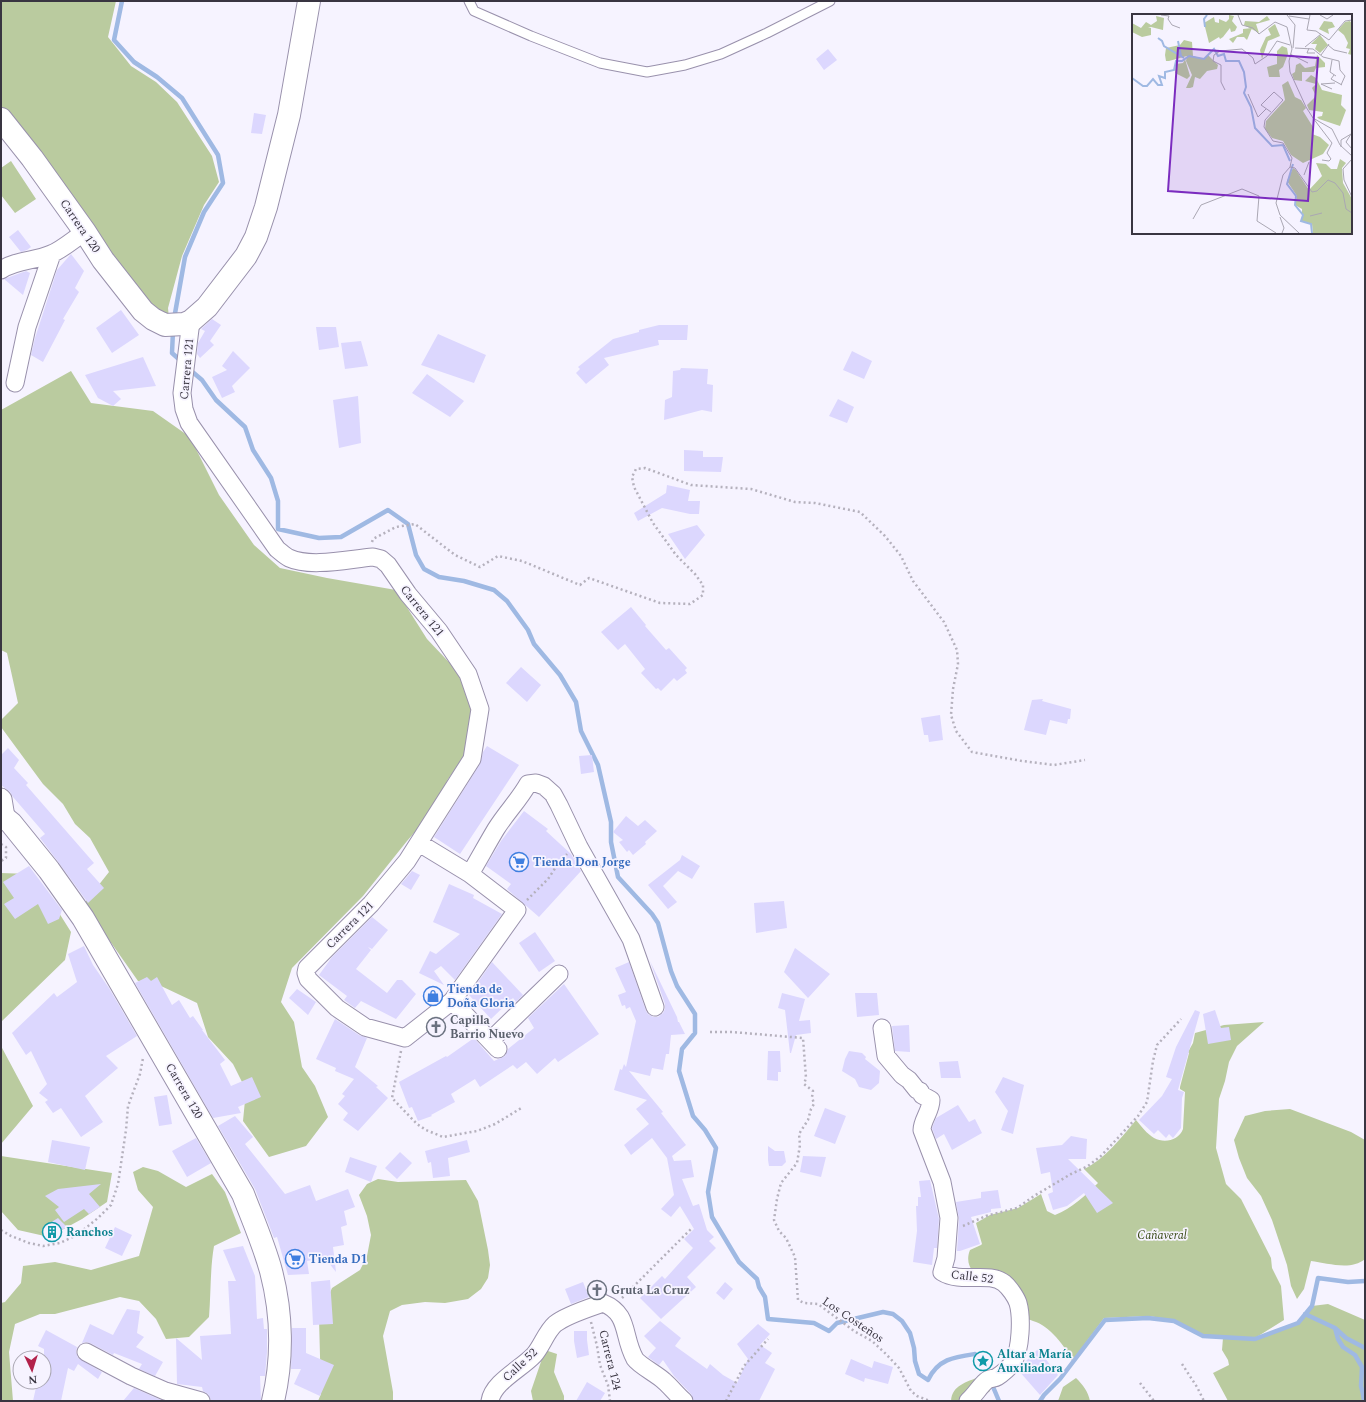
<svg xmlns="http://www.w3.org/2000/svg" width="1366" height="1402" font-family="Spectral,serif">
	<rect width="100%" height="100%" fill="#f6f3ff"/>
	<path fill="#bacb9f" d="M1 1H116L108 37 131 66 156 82 177 102 212 156 219 182 204 205 182 256 168 308 169 318 162 321 1 111Z
		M11 161 36 199 15 213 1 195V168Z
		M71 371 91 403 153 411 190 437 219 495 254 545 280 568 327 578 396 590 427 639 462 676 473 714 465 756 448 779 436 805 420 826 407 841 363 896 292 968 281 1002 294 1022 302 1067 315 1086 328 1117 306 1146 269 1157 243 1121 246 1090 233 1064 208 1037 197 1003 161 986 138 981 112 944 82 906 109 872 90 838 75 824 63 804 43 784 1 727V720L18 703 7 653 1 650V410Z
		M1 873 30 874 44 889 71 932 65 960 1 1022Z
		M1264 1022 1237 1046 1229 1062 1225 1081 1219 1099 1216 1148 1226 1184 1241 1199 1271 1258 1272 1268 1281 1286 1284 1320 1255 1338 1203 1335 1173 1320 1149 1316 1104 1318 1072 1361C1066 1347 1049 1325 1033 1321 1029 1319 1024 1319 1020 1319L1018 1300 975 1274C969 1268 966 1260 970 1250L981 1245 982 1244 976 1223 990 1215 1018 1208 1041 1194 1047 1211 1055 1215C1072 1208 1085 1196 1098 1183L1084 1169C1104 1160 1122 1137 1136 1120 1141 1126 1147 1134 1154 1138 1165 1144 1179 1140 1183 1129L1185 1092 1180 1089V1087L1189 1053 1188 1052 1193 1043 1195 1033 1224 1025Z
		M1 1046 33 1106 1 1144Z
		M1290 1109 1351 1132 1365 1140V1259C1351 1271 1327 1263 1311 1261L1304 1289 1297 1299 1291 1286 1287 1265 1272 1220 1261 1196 1247 1178 1239 1158 1234 1140 1245 1116 1265 1111Z
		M1 1156 112 1173 107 1202 82 1219 49 1237 18 1230 1 1211Z
		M143 1167 158 1171 186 1187 212 1174 225 1192 241 1233 214 1246C210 1269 211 1293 209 1317L189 1337 166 1339 156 1319 139 1301 120 1297 55 1314H40L15 1324 9 1352 13 1401H1V1303L5 1302 21 1283 23 1266 55 1262 91 1270 139 1256 153 1207 138 1190 133 1172Z
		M378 1179 398 1182 466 1180 478 1201 488 1250 490 1265 488 1278 481 1289 468 1299 445 1303 425 1302 402 1305 390 1311 383 1336 393 1392V1401H318L321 1394 319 1318 332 1288 360 1270 367 1256 371 1235 367 1216 359 1195 367 1184Z
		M1328 1304 1365 1320V1401H1228L1213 1373 1229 1365 1228 1360 1222 1350 1223 1338 1256 1339 1298 1324 1312 1306Z
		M545 1350 557 1354 554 1372 564 1396V1401H533L531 1391Z
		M979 1377 986 1380 990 1391C977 1402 968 1401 951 1401 952 1385 967 1382 979 1377Z
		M1076 1378C1083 1385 1088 1391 1090 1401H1058L1063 1387Z"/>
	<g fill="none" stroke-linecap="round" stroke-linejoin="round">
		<path stroke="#9fb9e3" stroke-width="4.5" d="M122 1 114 40 134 62 157 77 182 98 218 155 223 183 204 212 185 257 174 319
			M173 331 172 353 182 362
			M189 369 202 380 216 400 245 427 253 450 271 478 278 501V529L319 538 341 537 388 510 408 524 416 555 424 569 439 577 464 581 494 590 507 601 528 630 534 644 560 675 576 702 581 731 598 765 611 822V842L618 877 652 914 658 923 671 971 677 986 695 1014V1033L682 1049 679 1071 693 1116 705 1130 716 1148 708 1192 712 1217 739 1262 757 1279 759 1287 765 1297 768 1319 814 1323 829 1331 837 1323 883 1312 893 1314 902 1321 910 1333 914 1348 915 1361 919 1374 928 1380C938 1359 954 1357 975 1354L988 1375
			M1305 1314 1335 1328 1346 1338 1365 1348
			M1335 1328 1338 1339 1343 1347 1355 1355 1362 1367 1361 1386 1363 1394 1364 1401
			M991 1382 999 1401
			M1040 1401 1044 1395 1060 1379 1105 1320 1148 1318 1174 1321 1203 1336 1255 1339 1298 1323 1312 1306 1318 1278 1348 1282 1365 1281"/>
	</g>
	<path fill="#dcd7fe" d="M828 49 837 60 824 70 816 59Z
		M254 113 266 115 262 134 251 133Z
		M18 230 31 247 27 250 21 252 9 237Z
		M71 254 84 271 75 288 79 292 63 319 65 320 43 362 31 355 35 338 57 270Z
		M26 271 30 273 23 295 4 279Z
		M121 310 139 335 112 353 96 328Z
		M212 319 221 325 210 341 214 345 200 358 197 354 198 343 205 331 201 329Z
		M659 325H688L687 340H658L659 345 604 358 609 365 586 384 576 373 580 369 578 367 613 339 639 332V330Z
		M316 327H336L339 347 319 350Z
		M438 334 486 355 474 383 421 365Z
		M361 341 368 366 345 369 341 343Z
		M233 351 250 368 232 386 235 392 222 398 212 377 227 370 222 366Z
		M852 351 872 361 864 379 843 370Z
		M143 357 156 386 113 391 121 399 113 406 98 398 85 375Z
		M681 368 708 369 707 384 713 385 712 412 702 410 664 420 665 400 672 397 673 371 680 370Z
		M427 374 464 401 450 417 412 393Z
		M358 396 361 443 339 448 333 400Z
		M838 399 854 407 847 423 829 416Z
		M684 450 703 451V457H723L721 472 684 471Z
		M667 485 690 490 688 501H700L699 514H690L662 508 638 521 634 513 666 493Z
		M697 525 705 535 685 559 668 534Z
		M631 607 646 625 645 626 666 650 669 648 687 668 685 670 687 673 677 681 674 678 661 691 658 688 656 689 641 673 645 669 625 644 618 650 601 632Z
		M521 667 541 685 527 702 506 683Z
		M1043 699 1042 701 1071 709 1070 719H1068L1067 724 1050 720 1046 735 1024 730 1032 700Z
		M940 715 943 740 929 742 928 735H924L921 718Z
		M487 746 519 765 460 854 434 837 480 764 483 752Z
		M8 748 19 760 14 768 28 783 26 785 94 863 87 869 104 888 88 903 59 863 40 838 45 834 13 797 10 792 1 785V755Z
		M592 755 594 772 581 774 579 756Z
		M524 811 548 829 546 831 571 854 581 871 539 917 507 889 511 884 486 866 501 841Z
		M626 816 638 826 645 820 657 831 645 842 646 844 633 855 629 850 627 852 619 842 623 840 613 832Z
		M682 855 700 866 692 879 678 871 663 886 677 902 668 909 648 885 680 860Z
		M29 866 62 910 59 919 48 924 38 904 15 919 4 904 14 898 3 882Z
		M412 871 420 875 411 890 401 884Z
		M449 884 474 895 473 898 502 914 455 980 441 966 434 971 444 985 419 973 430 951 436 954 460 934 433 922Z
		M784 901 787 928 756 933 754 903Z
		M372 917 388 930 372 949 368 947 371 950 356 969 387 993 397 980H402L416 994 396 1019 361 1001 355 1008 344 1000 347 996 319 975 332 957Z
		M535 932 555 961 539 972 519 943Z
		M84 946 93 965 109 988 137 1036 106 1056 118 1068 85 1096 103 1122 81 1137 61 1108 53 1113 45 1102 48 1100 39 1093 47 1084 31 1051 26 1055 12 1033 54 993 57 997 77 982 68 954Z
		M795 948 830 974 808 998 784 972Z
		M650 961 677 1017 678 1022H679L685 1034 671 1035 669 1054H666L663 1070 652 1068 650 1076 629 1071 663 1112 661 1113 686 1145 672 1156 674 1161 691 1160 694 1177 682 1179 693 1206 699 1204 707 1230 714 1237 709 1241 716 1248 687 1277 696 1287 661 1319 640 1298 662 1276 665 1279 693 1248 684 1239 694 1229 680 1206 671 1217 661 1209 674 1195 667 1158 652 1138 631 1155 624 1145 649 1124 636 1109 647 1100 614 1090 620 1069 622 1070 624 1064 626 1067 636 1021 630 1007 626 1009 625 1005 622 1006 618 995 626 992 615 968 629 962 646 1011 648 1014 653 1017H658L663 1013 665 1009V1004Z
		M492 962 523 995 516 1002 513 998 491 1019 469 995Z
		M147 977 151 981 157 977 172 1005 179 1000 190 1018 193 1016 203 1030H202L225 1060 220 1064 231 1086 252 1077 261 1097 238 1107 241 1113 213 1118 135 983Z
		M564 984 599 1034 558 1062 555 1058 537 1074 526 1062 517 1069 513 1065 480 1087 475 1079 451 1094 455 1102 431 1115 432 1116 418 1121 412 1107 409 1108 399 1082 446 1056 447 1057 474 1038 494 1061 505 1056 508 1049 534 1028 528 1018Z
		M297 989 316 1002 308 1015 289 998Z
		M782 993 805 999 799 1021 810 1020 811 1033 796 1035 791 1053H790L785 1010 778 1008Z
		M855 993H877L879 1015 857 1017Z
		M1195 1010 1200 1012 1178 1090 1184 1092 1182 1098 1181 1128 1173 1138 1169 1134 1166 1138 1158 1130 1154 1134 1139 1120 1162 1096 1172 1079 1166 1077 1176 1047Z
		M1215 1010 1221 1028 1229 1027 1231 1040 1208 1044 1203 1014Z
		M335 1019 359 1035 367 1038 355 1067 378 1086 376 1087 388 1098 358 1131 343 1120 348 1113 338 1104 345 1096 342 1094 354 1079 335 1071 336 1068 316 1059Z
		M909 1025 910 1052 895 1051 892 1026Z
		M768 1051H780L781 1072H778V1081L767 1080Z
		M849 1051 862 1053 866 1057 865 1059 880 1071 879 1083 871 1090 859 1087 855 1079 842 1071 845 1059Z
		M958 1061 961 1078H941L939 1062Z
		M1003 1077 1024 1085 1013 1134 1001 1130 1008 1111 995 1092Z
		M167 1095 172 1124 159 1126 154 1097Z
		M958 1105 969 1122 975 1119 982 1133 952 1150 944 1134 936 1139 932 1128 936 1118Z
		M825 1108 846 1116 835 1144 814 1136Z
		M235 1116 253 1137 245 1144 285 1194 310 1185 316 1201 348 1189 355 1207 344 1211 347 1225 341 1227 344 1245 333 1247 336 1272 325 1258 307 1261 309 1274 288 1275 277 1237 274 1238 255 1189 218 1126Z
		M1071 1136 1087 1139 1086 1159H1068L1113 1203 1097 1213 1084 1193 1067 1206 1053 1210 1048 1194 1053 1192 1050 1172 1041 1174 1036 1148 1062 1145Z
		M196 1138 211 1163 187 1177 172 1151Z
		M52 1140 90 1147 85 1170 48 1162Z
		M467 1140 470 1152 448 1158 450 1176 433 1178 431 1162 428 1163 425 1151Z
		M768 1146 775 1151H784L786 1162 782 1166H769L768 1160Z
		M400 1152 412 1163 397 1179 385 1168Z
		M803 1156 826 1157 821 1177 800 1172Z
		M350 1157 377 1166 371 1182 345 1172Z
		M930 1180 939 1219 937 1248H934L932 1265 913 1262 917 1231 916 1206H918V1197H921L919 1181Z
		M101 1184 89 1194 100 1207 89 1214 84 1209 64 1222 55 1210 59 1207 45 1196 58 1189Z
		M998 1190 1001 1208 991 1209V1212L971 1217 980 1244 960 1251H957L959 1219 956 1202 981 1198V1192Z
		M58 1218 67 1227 49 1237 45 1226Z
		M115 1227 132 1235 122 1256 105 1248Z
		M243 1246 255 1276 257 1319 263 1318 264 1329H267V1352L265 1376H260L261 1401 211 1400 208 1394 203 1391 202 1387 177 1384 176 1338 202 1360 200 1336 231 1334 228 1281H236L223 1250Z
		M330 1280 333 1324 313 1325 311 1282Z
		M583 1282 589 1297 571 1304 565 1289Z
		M725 1282 733 1289 724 1300 716 1293Z
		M127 1309 140 1311 137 1333 144 1337 136 1347 163 1362 155 1376 139 1369 142 1364 114 1353 113 1355 90 1343 86 1342 82 1343 90 1324 113 1335Z
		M660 1321 681 1338 675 1346 707 1369 710 1364 723 1375 737 1383 748 1359 737 1344 758 1324 770 1334 760 1345 772 1353 765 1363 775 1369 759 1401H694L691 1394 674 1376 663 1360 659 1365 648 1357 656 1348 644 1336Z
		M292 1328H306V1353L334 1365 320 1396 294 1384 301 1369H291Z
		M46 1330 77 1347 76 1352 78 1358 102 1372 98 1379 78 1364 74 1371 68 1368 61 1401H33L37 1383 44 1384V1349L38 1346Z
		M574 1331H587V1340L589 1355 577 1358 574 1341Z
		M1038 1349 1058 1375 1040 1395 1019 1371 1024 1363Z
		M851 1359 872 1368 874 1361 893 1367 888 1384 865 1378 864 1382 845 1374Z
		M587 1382 605 1393 600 1401H576Z
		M134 1388 161 1400 164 1401H123Z"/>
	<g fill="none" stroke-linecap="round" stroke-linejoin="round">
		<g stroke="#9991ac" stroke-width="11">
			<path id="service" d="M469 1 474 11 531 36 600 63 647 72 685 65 721 54 767 33 830 1"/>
		</g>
		<g stroke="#9991ac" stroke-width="19">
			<path id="minor" d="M1 270C16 260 35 261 51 254 62 250 75 238 85 232
				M191 321 182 393 184 409 189 423 277 549C281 552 285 556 289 558 311 568 349 559 373 557L381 559 388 565 408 594 439 631 468 674 480 709 472 759 407 861 371 904 307 968 306 973 308 979 337 1008 365 1027 405 1038 452 1001 517 910 470 874 419 843
				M15 383 27 327 52 254
				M1 797 3 799 6 817
				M470 874C479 859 487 844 496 829 506 813 519 800 528 784L536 783 544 786 553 794 559 805 579 847 631 939 655 1007
				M452 1001 498 1049
				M882 1028 886 1056 902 1075 909 1080 917 1090 920 1091 922 1095 931 1100C931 1111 922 1120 922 1130L942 1182 949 1218 946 1258 942 1272C961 1284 989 1271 1004 1283 1009 1287 1016 1297 1018 1303 1022 1317 1021 1350 1013 1362 1010 1367 1002 1374 997 1377 994 1379 989 1378 986 1381 980 1386 975 1395 968 1401
				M491 1040 559 974
				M86 1352 131 1376 165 1391 201 1401
				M490 1401C493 1382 521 1369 534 1355 542 1346 546 1332 555 1324 566 1315 589 1308 603 1303 630 1314 622 1336 635 1359 639 1365 658 1375 664 1381 671 1387 677 1395 684 1401"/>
		</g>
		<g stroke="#9991ac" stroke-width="24">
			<path id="tertiary" d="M1 119 32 158 85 232 103 260 143 311 153 319 165 325 184 324 191 321 207 307 246 256 256 237 266 207 289 115 309 1
				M1 815 11 823 49 870 83 918 243 1194C253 1220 264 1245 271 1271 282 1313 283 1359 273 1401"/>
		</g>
		<path stroke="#b5b1bd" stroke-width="2.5" stroke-dasharray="2 3" stroke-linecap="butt" d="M372 542 373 539 396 527 415 524 455 555 480 567 498 556 522 561 580 585 589 578 660 603 690 604 703 595V585L695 574 676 555 653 523 634 487 632 477 636 469 645 468 691 485 751 489 795 502 815 503 860 512 885 536 901 556 913 581 944 622 957 650 958 664 953 689 951 715 956 731 972 752 1022 761 1054 765 1085 760
			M1 844 6 847V858L1 861
			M527 900 548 879 558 864 567 854
			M710 1032H732L803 1038 806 1078 804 1084 813 1091 812 1097 814 1104 811 1109 808 1120 799 1134 800 1145 797 1163 781 1183 777 1199 774 1220 779 1231 786 1238 795 1257 798 1300 804 1303 818 1304 854 1331 872 1341 886 1354 899 1368 911 1391 917 1396 930 1401
			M401 1051 392 1098 417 1124 426 1130 443 1137 477 1131 495 1124 523 1107
			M963 1226 986 1216 1017 1208 1034 1196 1071 1174 1088 1166 1101 1156 1115 1141 1138 1116 1147 1102 1153 1061 1157 1045 1181 1019
			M1 1230 11 1236 29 1243 43 1246 60 1243 77 1235 98 1218 111 1205 118 1184 126 1130 128 1106 140 1074 143 1058
			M622 1298 691 1229
			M591 1322 597 1346 600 1365 608 1385 610 1401
			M1182 1364 1197 1387 1204 1401
			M1140 1383 1154 1401
			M726 1401 744 1366 768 1339"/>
		<use href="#service" stroke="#fff" stroke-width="9"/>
		<use href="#minor" stroke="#fff" stroke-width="17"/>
		<use href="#tertiary" stroke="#fff" stroke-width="22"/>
	</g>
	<defs>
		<g id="supermarket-ring" transform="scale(1)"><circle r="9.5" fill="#f6f3ff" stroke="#3f7fe0" stroke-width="1.5"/><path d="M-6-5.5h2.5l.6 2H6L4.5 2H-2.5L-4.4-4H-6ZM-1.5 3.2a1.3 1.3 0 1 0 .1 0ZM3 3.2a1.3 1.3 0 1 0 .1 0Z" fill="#3f7fe0"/></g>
		<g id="shop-ring" transform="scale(1)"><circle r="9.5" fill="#f6f3ff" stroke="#3f7fe0" stroke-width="1.5"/><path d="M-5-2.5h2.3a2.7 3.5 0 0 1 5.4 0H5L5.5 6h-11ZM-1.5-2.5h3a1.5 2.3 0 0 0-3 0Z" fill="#3f7fe0"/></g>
		<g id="church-ring" transform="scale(1)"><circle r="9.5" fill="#f6f3ff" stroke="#6b7280" stroke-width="1.5"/><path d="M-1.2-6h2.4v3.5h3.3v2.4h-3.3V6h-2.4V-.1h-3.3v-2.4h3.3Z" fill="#6b7280"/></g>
		<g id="building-ring" transform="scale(1)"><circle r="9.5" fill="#f6f3ff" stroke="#0f9aa8" stroke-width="1.5"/><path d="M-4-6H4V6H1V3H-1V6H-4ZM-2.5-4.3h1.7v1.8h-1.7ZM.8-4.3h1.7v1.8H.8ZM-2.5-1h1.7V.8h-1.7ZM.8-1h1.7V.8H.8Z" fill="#0f9aa8"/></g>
		<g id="sight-ring" transform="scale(1)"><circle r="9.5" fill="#f6f3ff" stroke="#0f9aa8" stroke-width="1.5"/><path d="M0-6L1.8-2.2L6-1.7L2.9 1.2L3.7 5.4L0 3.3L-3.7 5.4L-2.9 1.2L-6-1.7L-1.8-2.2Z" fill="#0f9aa8"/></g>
	</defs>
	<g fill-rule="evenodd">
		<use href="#supermarket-ring" x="519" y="862"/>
		<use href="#shop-ring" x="433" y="996"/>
		<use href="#church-ring" x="436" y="1027"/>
		<use href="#building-ring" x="52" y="1232"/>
		<use href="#supermarket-ring" x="295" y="1259"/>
		<use href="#church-ring" x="597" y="1290"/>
		<use href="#sight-ring" x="983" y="1361"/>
	</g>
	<g text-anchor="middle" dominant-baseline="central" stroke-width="3.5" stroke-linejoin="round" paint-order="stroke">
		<g font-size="12" fill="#393541" stroke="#f6f3ff">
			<text transform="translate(80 226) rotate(56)">Carrera 120</text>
			<text transform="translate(187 369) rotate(-85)">Carrera 121</text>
			<text transform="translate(422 611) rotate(51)">Carrera 121</text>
			<text transform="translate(350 925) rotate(-45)">Carrera 121</text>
			<text transform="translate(184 1091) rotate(60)">Carrera 120</text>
			<text transform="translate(972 1277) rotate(7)">Calle 52</text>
			<text transform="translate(853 1320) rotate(34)">Los Costeños</text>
			<text transform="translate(610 1360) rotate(76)">Carrera 124</text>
			<text transform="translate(520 1365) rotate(-43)">Calle 52</text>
		</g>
		<g font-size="12" font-weight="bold" fill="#366cbe" stroke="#f6f3ff" text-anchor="start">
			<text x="533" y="862">Tienda Don Jorge</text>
			<text x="447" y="989">Tienda de<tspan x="447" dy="14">Doña Gloria</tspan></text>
			<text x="309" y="1259">Tienda D1</text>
		</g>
		<g font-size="12" font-weight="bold" fill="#5b616d" stroke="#f6f3ff" text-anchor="start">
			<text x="450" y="1020">Capilla<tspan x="450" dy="14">Barrio Nuevo</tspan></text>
			<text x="611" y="1290">Gruta La Cruz</text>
		</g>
		<g font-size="12" font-weight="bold" fill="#0d838f" stroke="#f6f3ff" text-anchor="start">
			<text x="66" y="1232">Ranchos</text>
			<text x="997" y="1354">Altar a María<tspan x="997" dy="14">Auxiliadora</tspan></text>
		</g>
		<g font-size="12" font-style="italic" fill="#374814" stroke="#f6f3ff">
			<text x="1162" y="1235">Cañaveral</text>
		</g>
	</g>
	<g transform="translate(1132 14)">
		<rect width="220" height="220" fill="#f6f3ff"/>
		<path d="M97 1 102 2 100 7 105 13 103 17 99 18 98 14 91 23 88 25 87 23 77 29 72 9 82 3 83 8 87 9V5L94 8 97 5ZM24 2 32 4 31 16 19 13 16 14H19V21L10 23 0 18V9L9 14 14 8 19 11 25 7ZM135 2 138 6 124 10 127 19 112 11 113 7 127 8ZM192 7 200 8 203 13 196 15 197 20 187 15ZM218 7 220 10V41L216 40 218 35 214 34 216 29 212 21 206 16 213 8ZM143 10 148 22 136 27 130 45 128 36 134 23 139 21 136 15ZM120 14 115 26 112 23H105L101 29 97 25 111 19V15ZM188 21 196 31 188 39 183 35 185 30H179ZM52 26 60 28 61 42 72 45 76 41 86 51 85 55 75 57 68 65 63 63 61 73 58 74H54L60 61 54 47 55 42 37 47H34L33 41 34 34 48 31ZM150 32 155 34 156 40 151 53 147 56 148 63H137L135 53 145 50V37ZM185 41 193 49V53L184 54 182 58H170V67L162 66 160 60 163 58 164 51 168 49 173 54 183 52ZM53 45 58 62 55 65 43 59 44 50 51 49ZM179 61 184 64 190 76 210 81 209 91 214 96 208 112 187 105 185 103 190 102 191 98 177 96 175 91 184 82 180 74 184 70 173 67ZM156 67 163 83 169 86 174 94 171 97 181 113 180 120 188 123 197 131 191 140 171 149 159 141 151 127 140 124 133 115 134 107 153 86 150 71ZM208 145 214 149 210 154 211 169 220 185V219H181L180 210 170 207V195L163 191 165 182 155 167 161 154 164 156 177 176 190 162 184 149 194 150 199 155H205Z" fill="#bacb9f"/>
		<path fill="none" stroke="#9fb9e3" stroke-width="2" d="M73 13 72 5 75 1M26 24 30 27 32 32 52 44M46 27 49 42M0 64 11 72H15L21 65 26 71H30L27 62 33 64V58L42 56 44 47H50L57 42 72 45 82 35 86 42 92 40 94 47H107L112 58 114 73 112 79 119 93 123 114 140 132 151 131 158 147M161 150 155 170 164 182 163 191 171 201 169 207 179 210 180 219"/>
		<path fill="none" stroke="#aaa7b3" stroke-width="1" d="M29 1 37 2 36 5 40 11 48 14M106 1 110 11 121 14 127 20 143 8 155 13 160 35 157 47 158 58 174 93 181 104 200 115 208 131 220 142M155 1 163 11 161 34M178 1 175 16 184 17 197 26M188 1 195 5 201 1M157 2 177 5M197 26 213 7 220 6M196 31 202 36 215 39M173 33 189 20M163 34 181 35 191 43 207 47 208 56 213 62 209 71M177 34 175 39H183M158 40 176 49M189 41 197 30M200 46 198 58 204 62M202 61 199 65 210 71M189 70 203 69M189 70 200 75M93 76 89 68V51L81 47 82 41 88 37 110 35 121 44 123 50 135 42 145 27 158 31M116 80 126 103 134 95M139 98 129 91 142 78 151 86 133 106 132 113 141 127 151 129 160 144 158 153M181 104 200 129 195 139 199 145 197 147 190 146M209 133V126L219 120 214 128 220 135M220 145 211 155 212 166 220 183M172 161 177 148M178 202 190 199M148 203 152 214 150 219M61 205 69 191 110 175 127 182 125 207 144 219M167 219 148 201 144 189 151 161 158 153 163 154 180 178 185 177 196 166 203 169 211 179 214 195 220 199"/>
		<path fill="#7b2cbf" fill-opacity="0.15" stroke="#7b2cbf" stroke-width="2" d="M46 34 186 44 176 187 36 177Z"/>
		<rect width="220" height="220" fill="none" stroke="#393541" stroke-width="2"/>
	</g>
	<rect width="1366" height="1402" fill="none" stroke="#393541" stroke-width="4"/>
	<g transform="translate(32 1370) rotate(176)"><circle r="19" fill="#f6f3ff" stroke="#aaa7b3"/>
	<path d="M0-3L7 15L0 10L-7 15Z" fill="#b2214a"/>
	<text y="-6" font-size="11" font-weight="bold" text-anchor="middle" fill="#393541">N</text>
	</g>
</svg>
